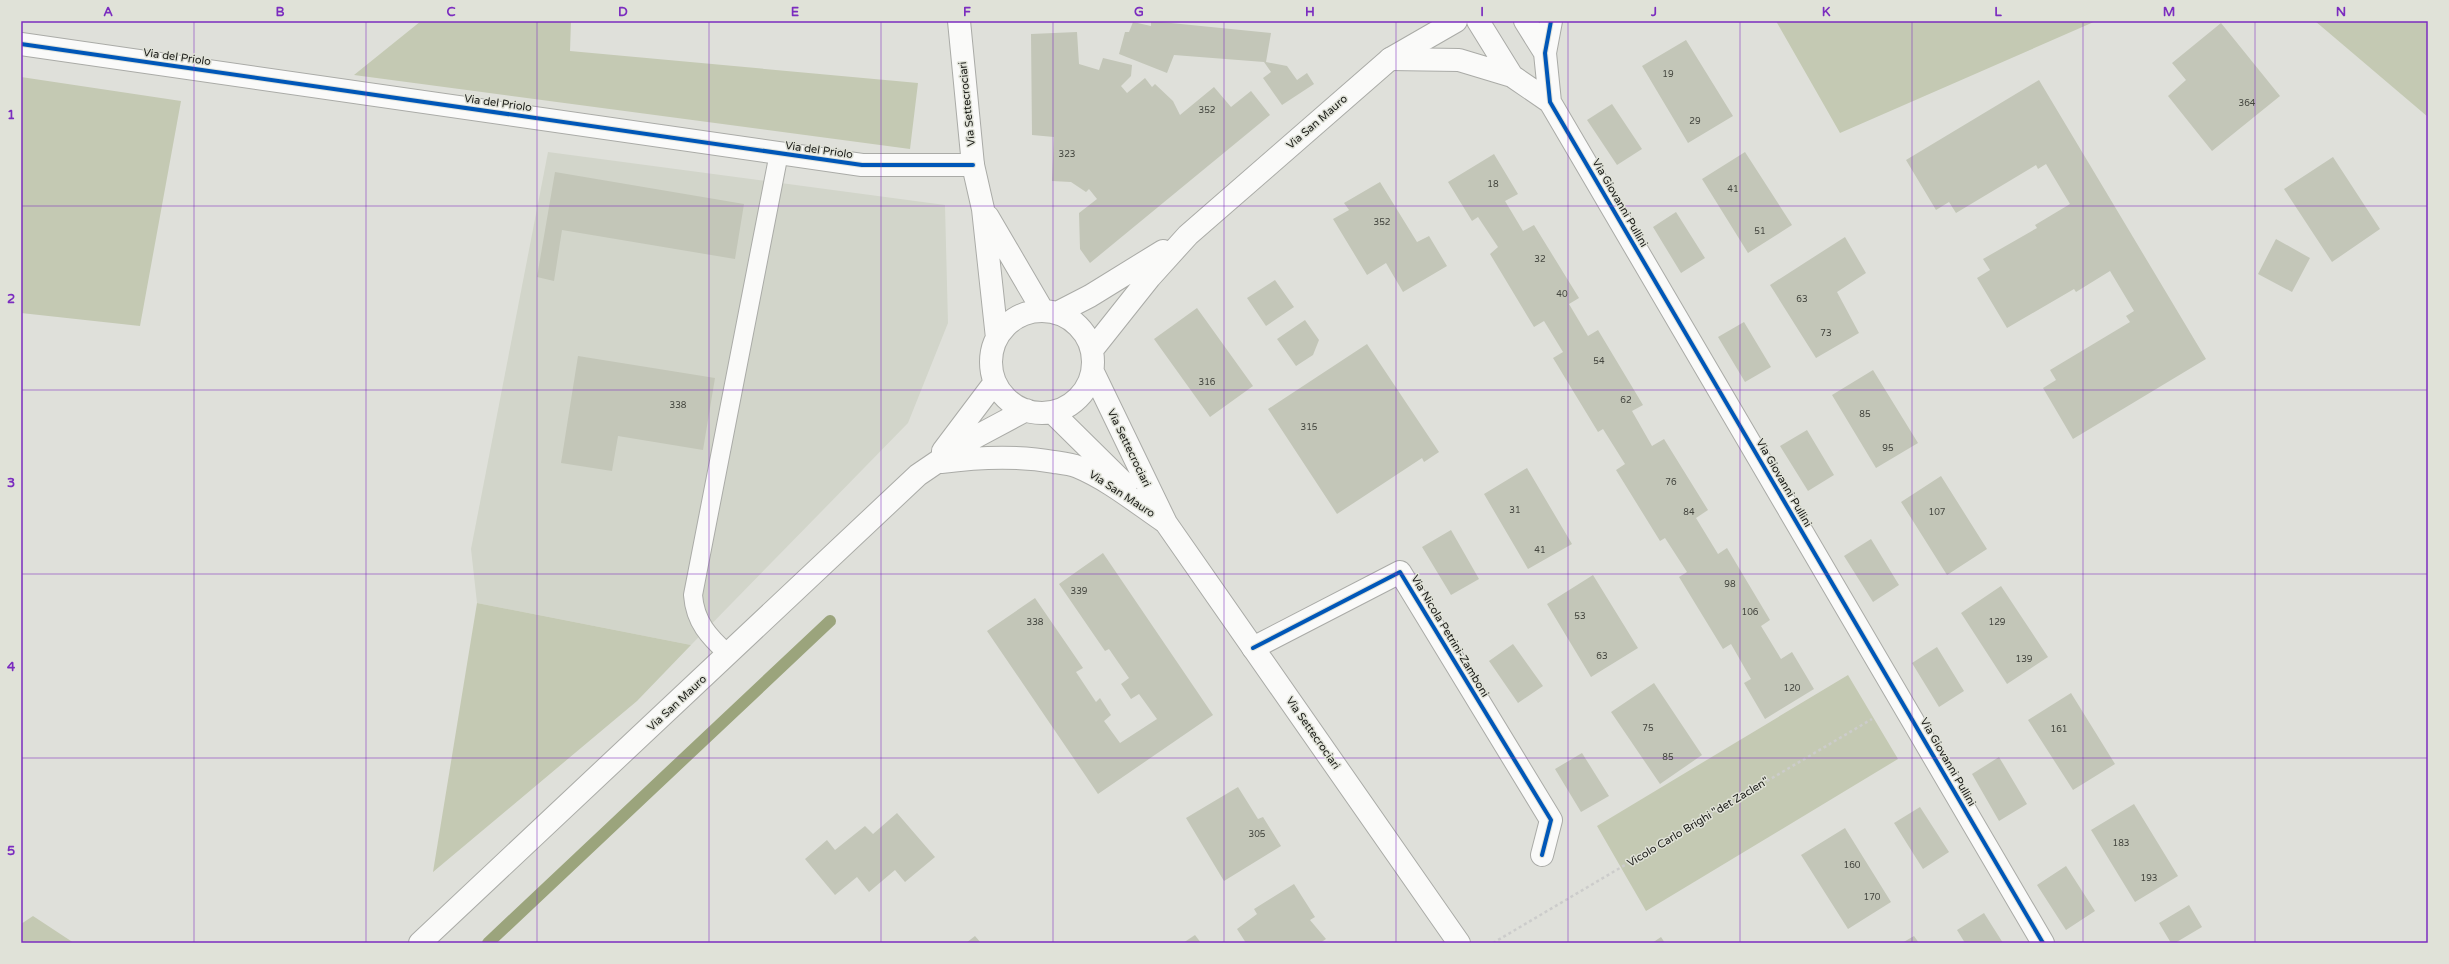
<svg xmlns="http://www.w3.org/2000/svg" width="2449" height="964" font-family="'Varela Round',sans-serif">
	<rect width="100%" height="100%" fill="#dfe0da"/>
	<path fill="#d2d5ca" d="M548 152 945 205 948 323 908 423 691 645 477 603 471 549Z"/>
	<path fill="#c4c9b3" d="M421 21H571L570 51 918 83 910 149 354 75Z
		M1776 21H2096L1840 133Z
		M2315 21H2425L2428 27V117Z
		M21 77 181 101 140 326 21 313Z
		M477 603 691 645 637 701 433 872Z
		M1848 675 1898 759 1646 911 1597 826Z
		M33 916 74 943H21V924Z"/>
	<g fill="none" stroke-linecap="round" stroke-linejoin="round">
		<path stroke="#9ba47c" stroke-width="12" d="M488 943 830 621"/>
	</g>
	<path fill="#c3c6b8" d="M1151 21 1271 33 1266 62 1287 66 1297 80 1307 73 1314 84 1282 105 1263 78 1271 72 1264 62 1174 55 1167 73 1119 54 1125 32H1129L1133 22 1151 26Z
		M2221 23 2280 96 2212 151 2168 96 2186 80 2172 63Z
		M1077 32 1079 64 1099 70 1103 58 1132 65 1131 76 1121 86 1127 93 1145 78 1152 87 1155 84 1173 101 1180 115 1214 87 1231 107 1251 91 1270 115 1090 263 1080 249 1079 213 1097 199 1089 189 1086 192 1071 182 1052 181 1054 137 1032 135 1031 34Z
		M1686 40 1733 116 1688 143 1642 66Z
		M2039 80 2206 359 2073 439 2043 388 2056 380 2050 370 2130 322 2126 316 2134 311 2110 271 2076 292 2074 289 2007 328 1977 278 1990 270 1983 259 2037 228 2035 225 2070 204 2046 164 2038 169 2036 165 1956 213 1949 202 1936 210 1906 160Z
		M1612 104 1642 149 1617 165 1587 120Z
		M1745 152 1792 225 1748 253 1702 179Z
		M1494 154 1518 194 1505 201 1523 231 1534 225 1579 298 1569 304 1588 336 1598 330 1643 405 1632 411 1652 446 1664 439 1708 510 1696 518 1718 554 1727 548 1770 620 1761 626 1781 659 1792 652 1814 689 1765 719 1744 683 1751 679 1731 644 1723 649 1679 577 1687 572 1665 538 1660 541 1616 470 1625 464 1603 429 1598 432 1553 358 1563 352 1544 321 1534 327 1490 254 1498 247 1478 217 1472 221 1448 182Z
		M2333 157 2380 229 2332 262 2284 189Z
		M555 172 744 204 735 259 562 230 554 281 537 277Z
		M1380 182 1417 242 1429 236 1447 266 1403 292 1386 263 1367 275 1333 219 1349 210 1344 203Z
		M1676 212 1705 258 1681 273 1653 227Z
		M1845 237 1866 273 1837 292 1859 333 1816 358 1770 285Z
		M2276 239 2310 258 2292 292 2258 274Z
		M1275 280 1294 307 1266 326 1247 298Z
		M1197 308 1253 386 1210 417 1154 339Z
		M1305 320 1319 340 1313 355 1296 366 1277 339Z
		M1744 322 1771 367 1745 382 1718 337Z
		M1367 344 1439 452 1424 462 1422 458 1337 514 1268 409Z
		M578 356 715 378 703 450 618 436 612 471 561 463Z
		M1873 370 1918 443 1876 468 1832 395Z
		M1807 430 1834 475 1808 491 1780 446Z
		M1527 468 1572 544 1528 569 1484 494Z
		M1941 476 1987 549 1947 575 1901 502Z
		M1451 530 1479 579 1451 595 1422 547Z
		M1871 539 1899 585 1873 602 1844 556Z
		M1103 553 1213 715 1098 794 987 631 1035 598 1083 668 1076 672 1096 702 1100 698 1111 715 1104 721 1120 743 1157 719 1139 694 1131 699 1121 684 1129 678 1109 649 1105 651 1059 584Z
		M1593 575 1638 648 1591 677 1547 604Z
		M2001 586 2048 657 2007 684 1961 613Z
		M1513 644 1543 686 1518 703 1489 661Z
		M1937 647 1964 691 1939 707 1912 663Z
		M1654 683 1702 755 1660 784 1611 712Z
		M2071 693 2115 764 2073 790 2028 720Z
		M1582 753 1609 796 1581 812 1555 769Z
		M1999 757 2027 804 1999 821 1972 774Z
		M1238 787 1258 819 1263 817 1281 846 1224 881 1186 818Z
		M2134 804 2178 876 2135 902 2091 830Z
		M1920 807 1949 852 1923 869 1894 823Z
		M897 813 935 857 905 882 895 870 869 892 857 877 835 895 805 859 827 840 835 850 865 826 873 834Z
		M1845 828 1891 902 1848 929 1801 855Z
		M2066 866 2095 911 2066 930 2037 885Z
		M1294 884 1315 917 1310 920 1326 939 1320 943H1246L1237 929 1257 914 1254 909Z
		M2189 905 2202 927 2175 943H2171L2159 923Z
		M1984 913 2003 943H1965L1957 930Z
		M1195 935 1201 943H1183Z
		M975 936 981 943H966Z
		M1914 936 1919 943H1902Z
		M1661 937 1665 943H1652Z"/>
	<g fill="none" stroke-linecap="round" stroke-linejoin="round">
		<g stroke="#aaaba7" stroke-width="20">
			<path id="service" d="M728 654C709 637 695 622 693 595L779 153"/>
		</g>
		<g stroke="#aaaba7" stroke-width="24">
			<path id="minor" d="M1478 21 1512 76
				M1525 21 1545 53
				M1551 21 1545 53 1550 102 2043 943
				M21 44 862 165H973
				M1390 59 1459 60 1512 76 1550 102
				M1253 648 1400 572 1551 820 1542 855"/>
		</g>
		<g stroke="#aaaba7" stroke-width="24">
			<path id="secondary" d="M959 21 973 165 983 209 997 338
				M988 217 1043 311
				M991 362a51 51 0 1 1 102 0a51 51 0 1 1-102 0Z
				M1057 313 1090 296 1163 251
				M1092 350 1150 277 1188 235 1390 59 1456 21
				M1093 372 1166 523 1459 943
				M1052 412 1126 485
				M943 451 995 382
				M941 462C979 457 1016 455 1054 462 1061 463 1071 464 1078 467 1109 480 1137 503 1165 522
				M420 943 918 475 968 441 1026 410"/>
		</g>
		<path stroke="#cccccb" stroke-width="2.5" stroke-dasharray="3 3" stroke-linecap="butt" d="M1493 943 1872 719"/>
		<use href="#service" stroke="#fafaf9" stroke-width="18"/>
		<use href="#minor" stroke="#fafaf9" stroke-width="22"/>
		<use href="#secondary" stroke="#fafaf9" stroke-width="22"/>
		<g stroke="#e0e2d8" stroke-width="6">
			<path id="cycleway" d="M1551 21 1545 53 1550 102 2043 943
				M21 44 862 165H973
				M1253 648 1400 572 1551 820 1542 855"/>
		</g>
		<use href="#cycleway" stroke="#0057b8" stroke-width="4"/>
	</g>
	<path fill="none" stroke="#7b2cbf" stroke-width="1" stroke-opacity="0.55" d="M194 21V943M366 21V943M537 21V943M709 21V943M881 21V943M1053 21V943M1224 21V943M1396 21V943M1568 21V943M1740 21V943M1912 21V943M2083 21V943M2255 21V943M21 206H2428M21 390H2428M21 574H2428M21 758H2428"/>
	<g text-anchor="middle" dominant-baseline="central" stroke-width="3" stroke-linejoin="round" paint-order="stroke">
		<g font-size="9" fill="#44463f">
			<text x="1668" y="74">19</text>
			<text x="2247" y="103">364</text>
			<text x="1207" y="110">352</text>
			<text x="1695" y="121">29</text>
			<text x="1067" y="154">323</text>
			<text x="1493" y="184">18</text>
			<text x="1733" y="189">41</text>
			<text x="1382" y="222">352</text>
			<text x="1760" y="231">51</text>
			<text x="1540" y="259">32</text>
			<text x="1562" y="294">40</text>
			<text x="1802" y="299">63</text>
			<text x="1826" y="333">73</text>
			<text x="1599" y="361">54</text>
			<text x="1207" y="382">316</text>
			<text x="1626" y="400">62</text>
			<text x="678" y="405">338</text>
			<text x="1865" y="414">85</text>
			<text x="1309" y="427">315</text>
			<text x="1888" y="448">95</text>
			<text x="1671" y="482">76</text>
			<text x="1515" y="510">31</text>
			<text x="1689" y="512">84</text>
			<text x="1937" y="512">107</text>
			<text x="1540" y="550">41</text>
			<text x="1730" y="584">98</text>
			<text x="1079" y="591">339</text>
			<text x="1750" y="612">106</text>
			<text x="1580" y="616">53</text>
			<text x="1035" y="622">338</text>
			<text x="1997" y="622">129</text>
			<text x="1602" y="656">63</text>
			<text x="2024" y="659">139</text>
			<text x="1792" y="688">120</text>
			<text x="1648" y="728">75</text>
			<text x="2059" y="729">161</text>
			<text x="1668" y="757">85</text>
			<text x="1257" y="834">305</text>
			<text x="2121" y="843">183</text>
			<text x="1852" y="865">160</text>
			<text x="2149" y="878">193</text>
			<text x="1872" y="897">170</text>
		</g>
		<g font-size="11" fill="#1a1b17" stroke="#e0e2d8">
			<text transform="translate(177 57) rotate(8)">Via del Priolo</text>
			<text transform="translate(498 103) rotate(8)">Via del Priolo</text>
			<text transform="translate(967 104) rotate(-96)">Via Settecrociari</text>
			<text transform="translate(1317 122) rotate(-41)">Via San Mauro</text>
			<text transform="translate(819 150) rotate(8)">Via del Priolo</text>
			<text transform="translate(1620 203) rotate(60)">Via Giovanni Pullini</text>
			<text transform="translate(1129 448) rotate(64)">Via Settecrociari</text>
			<text transform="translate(1784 483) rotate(60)">Via Giovanni Pullini</text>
			<text transform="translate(1122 494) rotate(33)">Via San Mauro</text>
			<text transform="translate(1450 636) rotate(59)">Via Nicola Petrini-Zamboni</text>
			<text transform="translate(677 703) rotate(-43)">Via San Mauro</text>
			<text transform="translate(1313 733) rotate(55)">Via Settecrociari</text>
			<text transform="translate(1948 762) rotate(60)">Via Giovanni Pullini</text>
			<text transform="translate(1698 822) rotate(-31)">Vicolo Carlo Brighi "det Zaclen"</text>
		</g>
	</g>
	<rect width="2449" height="964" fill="none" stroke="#e0e2d8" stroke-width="44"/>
	<rect x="22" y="22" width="2405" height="920" fill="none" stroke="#7b2cbf" stroke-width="1.5"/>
	<g font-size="13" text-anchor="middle" font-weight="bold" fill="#7b2cbf">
		<text x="108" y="16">A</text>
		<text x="280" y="16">B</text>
		<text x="451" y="16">C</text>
		<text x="623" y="16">D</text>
		<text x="795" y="16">E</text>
		<text x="967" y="16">F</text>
		<text x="1139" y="16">G</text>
		<text x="1310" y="16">H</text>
		<text x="1482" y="16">I</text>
		<text x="1654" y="16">J</text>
		<text x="1826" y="16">K</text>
		<text x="1998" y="16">L</text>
		<text x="2169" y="16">M</text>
		<text x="2341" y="16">N</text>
		<text x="11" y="119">1</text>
		<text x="11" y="303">2</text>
		<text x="11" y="487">3</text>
		<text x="11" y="671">4</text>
		<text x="11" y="855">5</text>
	</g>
</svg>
